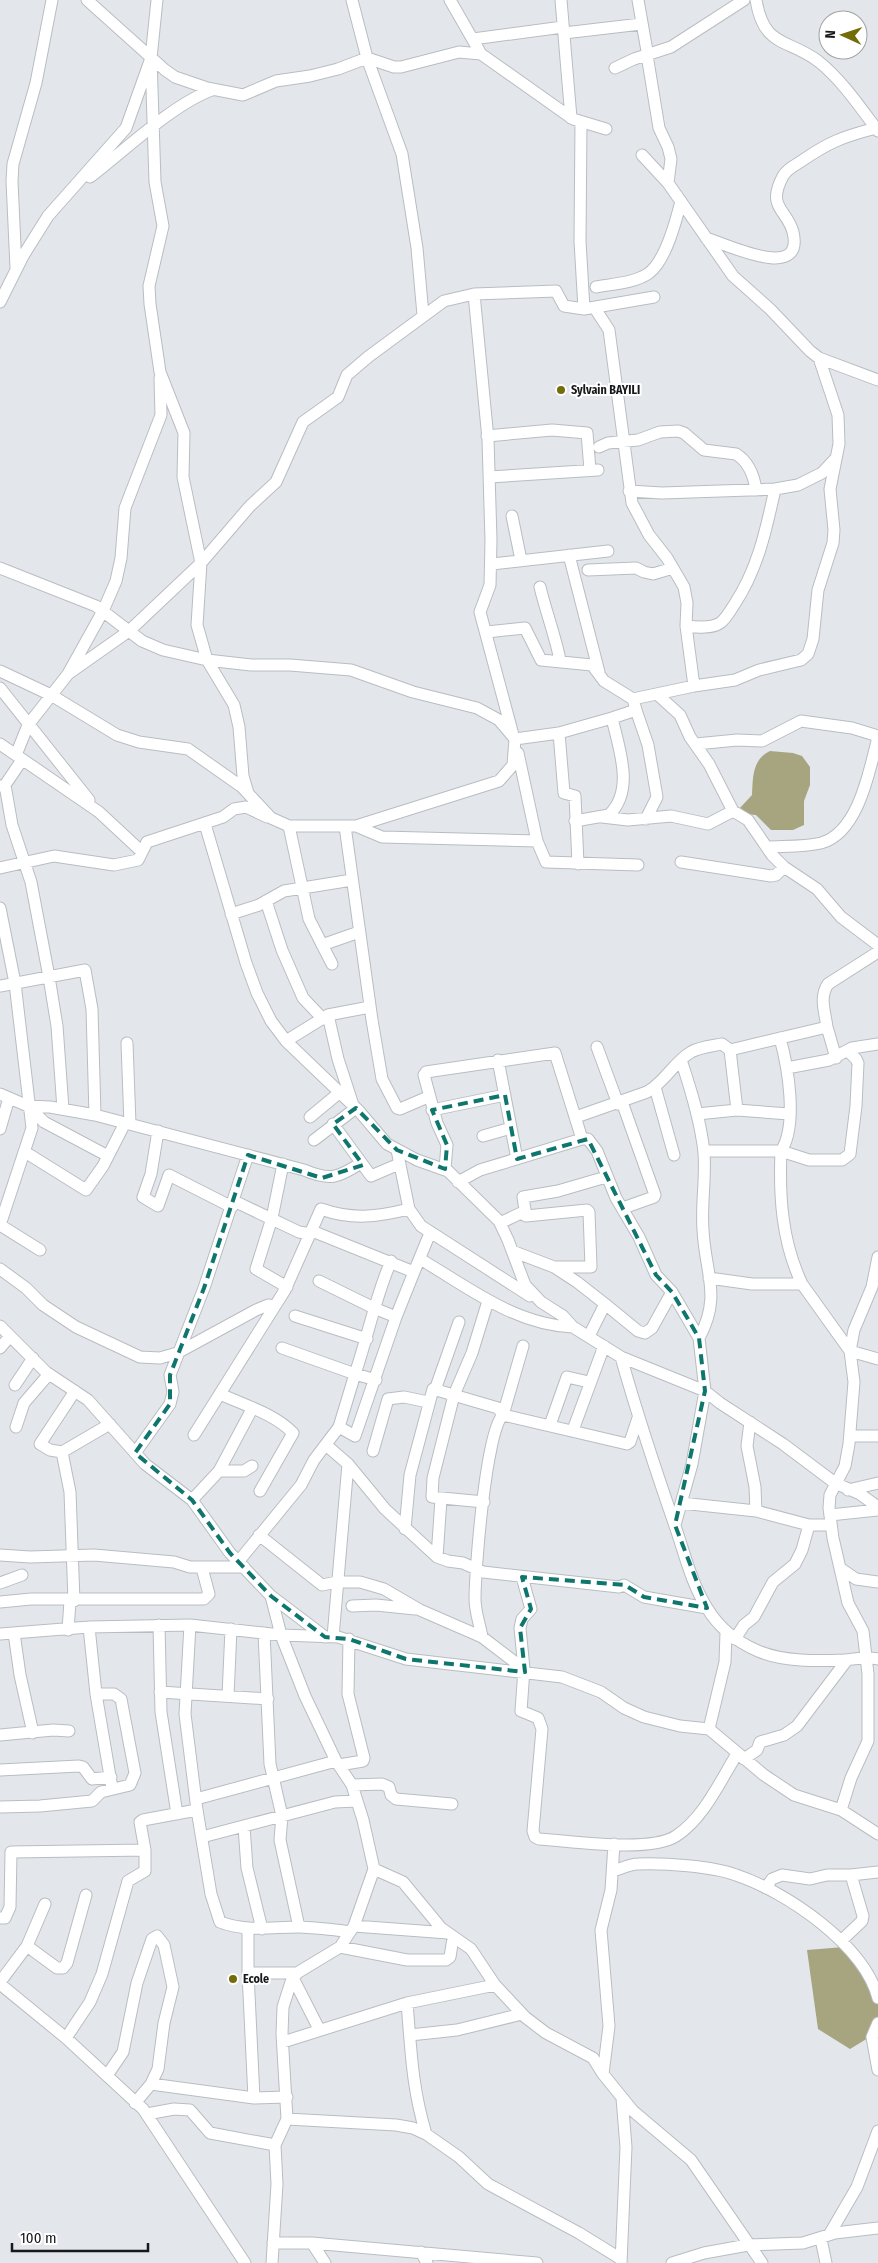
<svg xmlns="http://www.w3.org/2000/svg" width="878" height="2263" font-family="'Fira Sans Condensed',sans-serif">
	<rect width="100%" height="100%" fill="#e3e7ec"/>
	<path fill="#a7a57f" d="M770 751 793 753 802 756 810 767V785L804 801V825L793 830H771L756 815 745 814 739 809 752 795C753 777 752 760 770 751Z
		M844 1947 878 1990V2032L850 2049 818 2029 807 1950Z"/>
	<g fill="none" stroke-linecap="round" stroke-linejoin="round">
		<g stroke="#b9bdc2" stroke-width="13">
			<path id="minor" d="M87 0 165 70 175 77 207 88 243 95 276 81 310 76 338 69 367 58 394 67H401L459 52 481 54
				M352 0 367 58 402 154 417 248 423 315
				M450 0 481 54 573 119 606 129
				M561 0 571 118
				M638 0 647 51
				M756 0C764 48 787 38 818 61 841 79 860 107 878 131
				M564 33 641 24
				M473 39 563 27
				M647 55 659 128 668 147 671 159 668 183
				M151 58 155 182 163 226 149 286 150 304 160 372 184 433 183 477 201 563 197 625 207 660 234 705 239 727 243 776 248 793
				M615 68 634 59 671 47 744 0
				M581 122 580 241 584 309
				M642 155 668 183 733 276 770 309 810 351 819 358 878 380
				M90 177C124 151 173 104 212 90
				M706 238C726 244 805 283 793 232 787 209 766 208 783 176 786 170 795 165 800 162 829 142 842 137 876 128
				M16 268 12 181 13 164 36 83 52 0
				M596 287C612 284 635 283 649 273 666 260 676 221 681 201
				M474 294 488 439 491 540 490 585 480 612 513 735
				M0 302 23 256 48 216 126 128 151 58 157 0
				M596 310 609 330 632 503 649 535 667 558 684 587 687 603 686 626 694 686
				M487 436 552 430 587 433 590 470
				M599 447 608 443 638 440 660 432 678 431 684 433 704 450 736 454C749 462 754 476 756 490
				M489 477 598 470
				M629 491 662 493 775 489 798 485 822 473 836 458
				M512 516 521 560
				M569 555 599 672
				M492 564 608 551
				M0 568 96 606 142 641 163 650 207 660 251 665H290L351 670 413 692 477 708 499 720 515 739 513 765 499 781 356 826
				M588 570 636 568 644 572 653 574 673 568
				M540 587C546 612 555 635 560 660
				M686 626C696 627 711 629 720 623 726 619 730 611 734 605 758 569 766 530 775 489
				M487 632 525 628 541 660 592 665 604 681 633 699
				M0 671 51 695 117 735 139 742 188 749 242 787 271 818 289 826H356L382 837 537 841 546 862 638 865
				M68 674 129 631 201 563 250 506 276 482 303 422 338 397 347 375 368 357 444 301 474 294 556 291 564 306 584 309 654 297
				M0 688 89 800
				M658 695 680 715 690 737 709 764 733 811 748 820 772 855 784 867 817 889 841 917 878 945
				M636 710 648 745 657 797 646 819
				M559 733 564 793 575 796 578 864
				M515 739 559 733 612 718
				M0 744 99 812 142 852
				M696 744 737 740 762 741 801 721 852 728 878 736
				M518 753 537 841
				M16 755 28 725 68 674 103 611 116 581 121 558 125 508 161 415 160 378
				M5 785 22 760
				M0 786 5 785 12 825 31 882 49 977 57 1026 63 1109
				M602 817 628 820 671 816 708 824 733 811
				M575 821 609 815C635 790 619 749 612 718L636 710 633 699 694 686 735 680 759 670 801 660 808 654 813 639 818 590 833 543 834 530 830 489 839 444 838 415 819 358
				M205 824 246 963 257 993 271 1021 286 1041 359 1111 387 1144 417 1160 448 1171 499 1221 508 1240 525 1285 541 1302 563 1316 573 1327 621 1357 705 1391 720 1403 783 1444 835 1483 860 1494 878 1507
				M289 826 309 919 332 964
				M345 826 372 1020 382 1079 397 1108 400 1109 428 1097
				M767 847C784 846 804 847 821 843 859 833 870 768 878 737
				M681 862 771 876 776 875 784 867
				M0 868 54 856 114 865 138 860 147 842 223 817 234 809 246 807 267 817
				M266 901 282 950 303 998 323 1019
				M0 908 15 983 32 1128 0 1225
				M231 914 259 905 284 891 352 880
				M322 945 359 932
				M0 986 85 970 92 1009 95 1115
				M328 1015 338 1059 353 1105
				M827 1027 836 1058
				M780 1038C788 1067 798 1125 781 1151L809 1160H842L850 1154 856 1106 858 1063 856 1059 848 1051
				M286 1041 328 1015 370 1007
				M127 1043 130 1124
				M597 1047 618 1104
				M498 1060 517 1159
				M681 1060C691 1090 701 1122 704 1153 706 1179 701 1204 703 1230 705 1273 722 1296 699 1338
				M787 1068 829 1060 852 1048 878 1044
				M655 1087 674 1155
				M0 1094 28 1106 50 1107 95 1115 304 1170C330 1181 338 1178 361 1163
				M622 1102 655 1195 654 1197 623 1208
				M28 1106 44 1122 108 1156
				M432 1110 505 1095
				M737 1110 789 1114
				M697 1114 737 1110 730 1050
				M310 1117 339 1093
				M576 1117 647 1092C665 1082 674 1062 691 1052 700 1047 712 1046 722 1044L730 1050 827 1027C825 1012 819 997 828 984L878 952
				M333 1124 371 1176 399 1164
				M0 1129 9 1098
				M158 1131 151 1174 143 1197 158 1206 169 1175 232 1207
				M483 1136 511 1128
				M314 1140 356 1108
				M397 1150 409 1209 421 1226 530 1296
				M704 1151H781C779 1197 782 1242 802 1284
				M25 1152 86 1190 103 1166 125 1123
				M283 1164 272 1218 256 1269 287 1287
				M445 1169 447 1145 437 1123 424 1075 426 1072 555 1053 582 1139
				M458 1182 480 1170 582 1139H588L597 1151 616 1198 639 1237 656 1275 672 1292 699 1338 705 1391 692 1464 675 1525
				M234 1201 299 1232 311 1234
				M526 1216 523 1197 558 1191 606 1177
				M500 1223 521 1213 526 1216 587 1210 589 1212 591 1267H554L512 1251
				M0 1225 40 1250
				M312 1231 414 1272 430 1233
				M878 1257 872 1287 854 1330 850 1351 878 1359
				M420 1259C468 1287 515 1325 573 1327
				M554 1267 577 1282 605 1304 589 1336
				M0 1269 26 1288 43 1305 76 1327 140 1357 160 1358 177 1353 256 1310 268 1305 275 1306
				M709 1278 752 1284H802L850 1351 854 1382 849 1444 845 1466 830 1495 829 1508 833 1538 848 1603 863 1631 868 1674V1741L851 1778 841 1810
				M319 1281 374 1308 396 1317
				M605 1304 638 1331 645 1333 652 1328 672 1292
				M295 1316 367 1339
				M0 1326 46 1372 88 1400 145 1464 192 1500 230 1553 271 1596 281 1635 305 1696 336 1761 352 1785 363 1820 374 1869 403 1882 441 1928 471 1949 495 1985 525 2017 546 2033 593 2058 603 2074 633 2111 691 2160 762 2263
				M0 1348 10 1336
				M621 1357C637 1414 655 1468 674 1523 684 1551 691 1583 707 1608 719 1628 737 1642 758 1651 784 1662 817 1661 844 1660 857 1659 866 1656 878 1659
				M376 1380 355 1374C368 1336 375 1298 391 1261
				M15 1385 33 1358
				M435 1390 459 1322
				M75 1391 40 1444 50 1450 62 1452 110 1424
				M220 1394C244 1405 275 1414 293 1433L260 1491
				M750 1422 747 1446 755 1487 756 1511
				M550 1425 567 1377 589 1382
				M16 1427 24 1403 49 1374
				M339 1427 355 1436 396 1317 414 1272
				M573 1430 604 1346
				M194 1435 285 1290 321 1209C352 1220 377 1217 409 1209
				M850 1436H878
				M326 1445 348 1464 385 1509 437 1557 448 1561 463 1563 483 1572 619 1587 624 1585 644 1597 707 1608
				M373 1451 388 1399 404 1397 428 1402
				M62 1452 70 1492 74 1601
				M135 1453 170 1404 173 1392 170 1375 204 1288 248 1155
				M219 1471 252 1409
				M848 1490 878 1483
				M192 1500 219 1471H244L252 1466
				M484 1502 432 1497 433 1478 454 1395 472 1353 488 1301
				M681 1503 756 1511 809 1525H831
				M830 1515 878 1510
				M405 1529 410 1475 433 1389 498 1408 503 1415 627 1444 630 1442 638 1418
				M259 1535 322 1585 337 1582H360L384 1589 420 1610 482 1637 524 1669 521 1711 538 1718 542 1729 533 1831 535 1837 539 1839C572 1841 650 1853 676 1836 704 1818 720 1781 737 1754
				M0 1555 30 1557 94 1555 174 1562 190 1567H244
				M437 1557 441 1499
				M238 1562 301 1485 314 1460 339 1427 355 1374 282 1348
				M840 1568 856 1579 878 1582
				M522 1577 531 1609 522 1619 520 1628 524 1669
				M0 1583 22 1575
				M271 1596 325 1637
				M0 1602 31 1599H204L209 1594 202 1568
				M352 1606 376 1605 415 1609
				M159 1625 161 1712 177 1814
				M190 1625 185 1714 197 1810 211 1894 220 1922C246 1932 272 1927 298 1927 315 1928 333 1929 349 1932
				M89 1627 96 1694 112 1788
				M68 1630 70 1601
				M14 1633 20 1675 33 1733
				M264 1633 270 1764 282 1816 280 1840 299 1927
				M0 1634 89 1627 190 1625 281 1635 338 1637 406 1659 562 1677 601 1692 624 1708 644 1717 680 1726 709 1729 764 1775 794 1795 841 1810 878 1834
				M333 1637 348 1464
				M482 1637C480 1625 475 1612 475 1599 475 1570 486 1430 503 1415L523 1346
				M735 1639 744 1625 754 1617 773 1582 795 1564 802 1550 809 1525
				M160 1692 268 1699
				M228 1696 231 1629
				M709 1729 725 1662 726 1633
				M0 1735 53 1730 69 1731
				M744 1759 757 1750 760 1742 784 1735 797 1726 847 1660
				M339 1765 363 1761 364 1758 348 1694 349 1639
				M0 1770 79 1766 83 1767 92 1779 111 1777
				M352 1785 382 1784 389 1787 391 1795 396 1799 452 1804
				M196 1799 336 1761
				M0 1807 40 1806 92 1801 101 1792 130 1785 135 1773 121 1699 114 1694H96
				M244 1827 247 1868 262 1929
				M202 1837 335 1802 357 1801
				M613 1871C620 1869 630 1864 638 1864 664 1863 712 1866 736 1875 787 1892 864 1945 878 1998
				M851 1875 878 1872
				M766 1888 772 1879 782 1875 810 1879 827 1875H851L863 1916 862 1921 842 1940
				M0 1918H5L10 1907 11 1852 145 1850
				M354 1926 448 1933
				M248 1929V1973L254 2098
				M27 1946 57 1968H63L67 1963 86 1895
				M340 1947 407 1960H446L450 1957 453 1938
				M248 1973H297
				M293 1978 319 2029
				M0 1982 27 1946 45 1904
				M0 1984 66 2038 143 2109 245 2263
				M407 2003C411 2050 412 2088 426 2134
				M878 2023 872 2037 878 2070
				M410 2035 457 2030 522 2014
				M66 2038 90 2002 102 1974 128 1881 145 1871V1850L140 1822 143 1820 197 1810
				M283 2042 407 2003 495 1985
				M108 2074 123 2052 137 1983 152 1939 157 1936 164 1945 173 1987 164 2023 158 2069 151 2084 135 2103
				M603 2074 609 2026 601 1930 611 1890 614 1844
				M151 2084 254 2098 287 2097
				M147 2114 174 2109 190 2110 210 2133 275 2145
				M287 2119 396 2125 413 2128 426 2134 459 2157 488 2184 579 2233 621 2259
				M829 2235 857 2187 878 2131
				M821 2239 826 2263
				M273 2243H312L537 2263
				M312 2243 325 2263
				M421 2252 427 2263
				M272 2263 277 2184 275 2145 287 2119 282 2034 283 2007 291 1982 297 1973 340 1947 354 1926 374 1869
				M621 2263 626 2147 622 2098
				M672 2263 704 2253 748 2245 803 2243 835 2233 878 2228"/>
		</g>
		<use href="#minor" stroke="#fff" stroke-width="11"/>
	</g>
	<path fill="none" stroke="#0f766e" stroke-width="4" stroke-dasharray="10 6" stroke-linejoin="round" d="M505 1095 517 1159 588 1139 656 1275 672 1292 699 1338 705 1391 675 1525 707 1608 644 1597 625 1585 522 1577 531 1609 520 1628 525 1672 406 1659 349 1639 325 1637 271 1596 230 1553 192 1500 135 1453 170 1404V1375L204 1288 248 1155 322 1178 363 1165 333 1124 356 1108 397 1150 445 1169 447 1145 432 1110Z"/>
	<g fill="#736c08" stroke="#fff" stroke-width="2">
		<circle cx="561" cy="390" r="5"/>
		<circle cx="233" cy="1979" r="5"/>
	</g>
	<g text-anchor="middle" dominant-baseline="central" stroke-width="4" stroke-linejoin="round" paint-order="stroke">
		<g font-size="12" font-weight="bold" fill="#17191b" stroke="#fff" text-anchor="start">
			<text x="571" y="390">Sylvain BAYILI</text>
			<text x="243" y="1979">Ecole</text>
		</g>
	</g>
	<g transform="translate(843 35) rotate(273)"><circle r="24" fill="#ffffff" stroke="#a2a3a4"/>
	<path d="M0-4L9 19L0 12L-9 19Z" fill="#736c08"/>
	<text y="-8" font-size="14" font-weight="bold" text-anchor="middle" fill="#17191b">N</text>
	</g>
	<path d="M12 2243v8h136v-8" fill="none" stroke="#17191b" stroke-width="2.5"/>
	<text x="20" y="2243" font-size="15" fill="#17191b" stroke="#ffffff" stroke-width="4" paint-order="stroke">100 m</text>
</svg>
